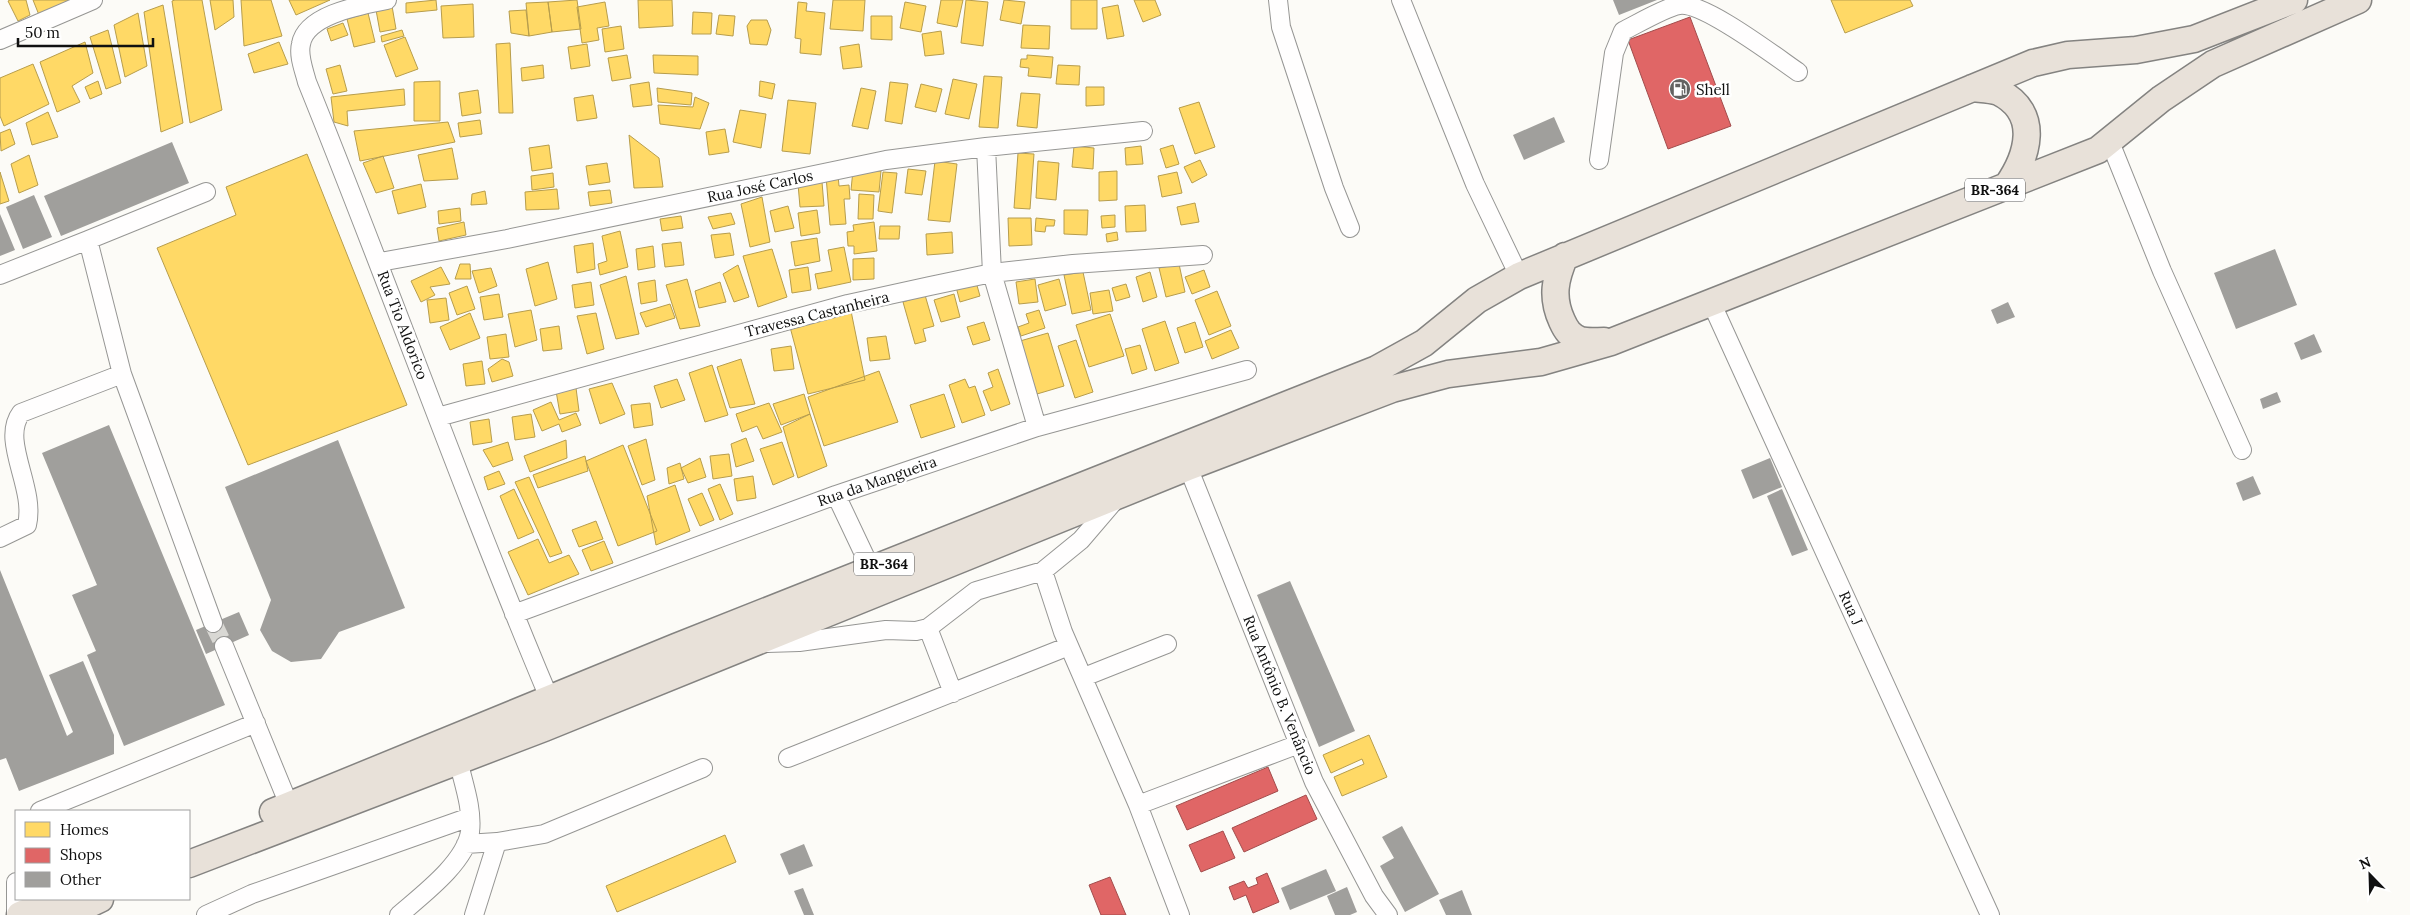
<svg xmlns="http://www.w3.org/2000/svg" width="2410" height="915" font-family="Lora,serif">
	<rect width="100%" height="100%" fill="#fcfbf7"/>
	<path fill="#ffd966" stroke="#b79d4c" d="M10 0H26L30 15 18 21 8 1Z
		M33 0H77L41 20Z
		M175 0H202L222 110 190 123 172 1Z
		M210 0H233L234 17 215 30Z
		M241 0H271L282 36 244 46Z
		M289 0H330L296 15Z
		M436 0 437 10 406 13V3Z
		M577 0 581 29 552 32 548 2Z
		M638 0H672L673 26 639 28Z
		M833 0H865L863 31 830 29Z
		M941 0H963L957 27 937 23Z
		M966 0 988 2 983 46 961 43Z
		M1004 0 1025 2 1021 24 1000 20Z
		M1071 0H1097V29H1071Z
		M1134 0H1155L1161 15 1143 22Z
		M1831 0H1910L1913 6 1845 33Z
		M548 2 552 32 529 36 526 3Z
		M605 2 609 26 597 28 599 40 582 43 577 7Z
		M798 2 807 3 806 11 825 13 821 55 800 53 801 39 795 38Z
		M905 2 926 6 921 32 900 28Z
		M473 4 474 37 443 38 441 6Z
		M163 5 183 123 161 132 144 12Z
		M1118 5 1124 36 1107 39 1102 8Z
		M392 6 396 29 380 32 376 10Z
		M526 10 529 36 511 33 509 11Z
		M693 12 712 13 711 34H692Z
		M138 13 147 66 125 77 114 25Z
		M368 13 375 42 354 47 347 19Z
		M719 15 735 16 733 36 716 34Z
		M871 16H892V40L871 39Z
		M751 20H767L771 30 767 45 750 44 747 26Z
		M343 23 348 35 331 41 327 29Z
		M1023 25 1050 26 1049 49 1021 48Z
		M621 26 624 49 605 52 602 29Z
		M108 30 121 83 106 89 90 37Z
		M402 30 404 36 382 42 381 36Z
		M941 31 944 54 925 56 922 34Z
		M405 37 418 69 396 77 384 45Z
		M85 42 93 73 72 86 80 102 57 112 40 62Z
		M279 42 288 64 254 73 248 54Z
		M510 43 513 113H499L496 44Z
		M587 44 590 66 571 69 568 47Z
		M859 44 862 67 843 69 840 47Z
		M627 55 631 78 612 81 608 58Z
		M653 55 698 56V75L654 73Z
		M1027 55 1053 57 1051 78 1028 76 1029 68 1020 67 1021 59H1027Z
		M33 64 49 104 4 126 0 116V78Z
		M340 65 347 91 333 94 326 69Z
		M543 65 544 78 522 81 521 68Z
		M1058 65 1080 66 1079 85 1056 84Z
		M984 76 1002 77 998 128 979 127Z
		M953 79 977 84 969 119 945 114Z
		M98 81 102 94 90 99 85 87Z
		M440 81V121H414V82Z
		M760 81 775 84 772 99 759 96Z
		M649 82 652 105 633 107 630 85Z
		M890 82 908 84 902 124 885 121Z
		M921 84 942 89 936 112 915 107Z
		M1086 87H1104V105L1086 106Z
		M657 88 692 93 691 105 658 102Z
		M861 88 876 91 868 129 852 126Z
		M404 89 405 105 347 111 348 126 334 122 331 97Z
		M478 90 481 113 462 116 459 93Z
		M1021 93 1040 94 1037 128 1017 126Z
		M593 95 597 118 577 121 574 98Z
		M695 97 709 103 700 129 660 124 658 105 693 107Z
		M788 100 816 103 810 154 782 151Z
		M1199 102 1215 147 1195 154 1179 108Z
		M740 110 766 114 761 148 733 142Z
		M48 112 58 137 32 145 26 123Z
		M480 120 482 134 460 137 458 123Z
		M448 122 455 142 360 161 354 131Z
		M10 129 15 144 1 151 0 133Z
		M725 129 729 152 709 155 706 132Z
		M629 135 659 158 663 187 634 188Z
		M549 145 552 168 532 171 529 148Z
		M1173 145 1179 164 1166 168 1160 149Z
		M1074 146 1094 148 1093 169 1072 167Z
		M1141 146 1143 164 1126 165 1125 148Z
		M452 148 458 179 424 181 418 155Z
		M1018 153 1034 154 1030 209 1014 208Z
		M307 154 407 405 248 465 157 248 236 215 226 187Z
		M29 155 38 185 19 193 11 164Z
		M383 156 394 188 376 193 363 163Z
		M1200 160 1207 175 1192 183 1184 167Z
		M935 161 957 164 950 222 928 220Z
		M1038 161 1059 163 1056 200 1036 198Z
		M607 163 610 182 589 185 586 166Z
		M908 169 926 171 922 195 905 193Z
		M853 170 881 171 879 192 851 190Z
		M1117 171V200L1099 201V172Z
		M0 172 9 201 0 204Z
		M883 172 897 173 892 213 878 211Z
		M1177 172 1182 193 1162 197 1158 176Z
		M553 173 554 187 532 190 531 176Z
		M838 175 839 186 849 185 850 199H844L846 224 830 225 826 176Z
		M822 182 824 206 800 207 798 184Z
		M421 184 426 207 398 214 392 191Z
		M557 189 559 209 526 210 525 192Z
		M610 190 612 203 590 206 588 192Z
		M485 191 487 204 471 205 472 194Z
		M859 194 874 195 873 219H858Z
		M762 197 770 242 750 247 741 204Z
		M1195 203 1199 222 1181 225 1177 207Z
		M1145 205 1146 231 1126 232 1125 206Z
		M788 206 794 228 775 232 770 211Z
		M460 208 461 221 439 224 438 211Z
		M817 210 820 233 801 236 798 213Z
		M1064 210H1088L1087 235 1064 234Z
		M731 213 735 224 713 229 708 217Z
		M1115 215V227L1102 228 1101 216Z
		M681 216 683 228 662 231 660 219Z
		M1008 218H1031L1032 245 1009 246Z
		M1036 218 1055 220 1054 226H1046L1045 232 1035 231Z
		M464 222 466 235 439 241 437 228Z
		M874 222 877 251 854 254V246H848L847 232 854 231 853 225Z
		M880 226H900L899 239H879Z
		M620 231 628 267 600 275 598 264 607 261 602 236Z
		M952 232 953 253 927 255 926 234Z
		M1117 232 1118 240 1107 242 1106 234Z
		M730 233 734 255 715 258 711 235Z
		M817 238 820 261 795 266 791 242Z
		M681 242 684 265 665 267 662 244Z
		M593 243 595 269 577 273 574 246Z
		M653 246 655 267 638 270 636 249Z
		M844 247 851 282 818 289 815 274 832 271 828 250Z
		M772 249 787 297 758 307 743 256Z
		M874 258V279L853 280V259Z
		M548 262 557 299 535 306 526 269Z
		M460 264H470L471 279H455Z
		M1179 264 1185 292 1166 297 1159 268Z
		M738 265 749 297 734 302 723 274Z
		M441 267 450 284 430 287 435 295 421 302 411 281Z
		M808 267 811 290 792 293 789 270Z
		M491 268 497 286 479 293 472 271Z
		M1204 270 1210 287 1192 294 1185 277Z
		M1083 272 1091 310 1072 314 1064 275Z
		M1150 272 1157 297 1143 302 1136 277Z
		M626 276 639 334 616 339 600 285Z
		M687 279 700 326 680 329 666 285Z
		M1035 279 1038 302 1019 304 1016 282Z
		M1059 279 1066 305 1045 311 1038 285Z
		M655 280 657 301 641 304 638 283Z
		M591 282 594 305 575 308 572 285Z
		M720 282 726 302 699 308 695 291Z
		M976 282 980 296 960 302 955 283Z
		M1126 284 1130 297 1116 301 1112 288Z
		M467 286 475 309 457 315 449 293Z
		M1109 290 1113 311 1093 314 1090 293Z
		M1217 291 1231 326 1209 335 1195 300Z
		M499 294 503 317 484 320 480 297Z
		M954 294 960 317 941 322 934 300Z
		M925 295 934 326 923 329 926 341 915 344 903 302Z
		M446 298 449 320 430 323 427 300Z
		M670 304 675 318 646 327 640 313Z
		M531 310 537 340 515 347 508 314Z
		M1039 310 1045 328 1021 336 1018 327 1029 323 1026 314Z
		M851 311 865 380 808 394 790 327Z
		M470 313 480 338 450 350 440 327Z
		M596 313 604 349 587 354 577 316Z
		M1110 314 1124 356 1089 367 1076 325Z
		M1165 321 1179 363 1155 371 1142 329Z
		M984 322 990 340 973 345 967 327Z
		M1195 322 1203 347 1185 353 1177 328Z
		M559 326 562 349 543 351 540 329Z
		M1231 330 1239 348 1212 359 1205 341Z
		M1048 333 1064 386 1037 394 1020 341Z
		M506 334 509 357 490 359 487 337Z
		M886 336 890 359 870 361 867 338Z
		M1076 340 1093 392 1075 398 1058 346Z
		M1140 345 1147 369 1132 374 1125 349Z
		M791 346 794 369 774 371 771 349Z
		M502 359 509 362 513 376 492 382 488 369Z
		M741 359 755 404 730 408 717 367Z
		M482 361 485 384 466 386 463 364Z
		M712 365 728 415 705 422 689 373Z
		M998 369 1010 404 991 411 983 391 993 387 988 373Z
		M879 371 898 422 824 446 808 397Z
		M677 379 685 400 661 408 654 386Z
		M965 379 969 388 975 386 985 415 962 423 949 385Z
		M612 383 625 414 600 424 589 389Z
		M576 388 579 411 560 414 556 391Z
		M804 394 810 414 781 425 773 404Z
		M944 394 955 427 921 438 910 405Z
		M551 402 559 420 576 413 581 425 562 432 559 424 542 431 533 410Z
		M650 403 653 425 634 428 631 405Z
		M769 403 782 432 763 439 757 426 742 432 736 414Z
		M531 414 535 437 515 440 512 417Z
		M810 414 827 466 798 478 783 427Z
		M489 419 492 442 473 445 470 422Z
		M746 438 754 461 736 467 731 444Z
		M646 439 655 480 642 485 628 446Z
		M566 440 567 458 530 472 524 456Z
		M508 442 513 460 493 467 483 450Z
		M782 442 794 476 773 485 760 449Z
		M623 445 657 531 618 546 586 461Z
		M729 454 732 476 713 479 710 456Z
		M585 456 588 471 538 488 533 475Z
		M700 458 706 477 688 483 681 468Z
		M680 463 684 479 669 484 667 468Z
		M499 471 505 484 488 490 484 477Z
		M753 476 756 498 737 501 734 479Z
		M529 477 562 553 550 557 515 482Z
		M720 484 733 514 720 520 708 489Z
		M675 485 690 531 656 545 647 496Z
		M514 489 534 532 518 539 500 496Z
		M702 493 714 520 700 526 688 499Z
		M596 521 603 539 579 547 572 530Z
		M538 539 549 563 569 555 579 574 528 595 508 552Z
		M604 541 613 563 591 571 582 550Z
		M1369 735 1387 777 1342 796 1334 777 1364 764 1362 759 1331 773 1323 755Z
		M725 835 736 862 617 912 606 886Z"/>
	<path fill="#e06666" stroke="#a24c4c" d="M1690 17 1731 126 1668 149 1628 40Z
		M1268 767 1278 791 1187 830 1176 806Z
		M1306 795 1317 819 1244 852 1232 828Z
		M1223 831 1235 858 1201 872 1189 845Z
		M1267 873 1279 902 1253 913 1246 895 1234 900 1229 887 1244 881 1248 888 1258 884 1256 878Z
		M1110 877 1126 915H1101L1089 885Z"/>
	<path fill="#a09f9c" d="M1613 0H1657L1619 15Z
		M1554 117 1565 142 1524 160 1513 135Z
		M172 142 189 183 61 236 44 196Z
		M34 195 52 237 23 249 6 207Z
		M0 214 15 250 0 256Z
		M2275 249 2297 305 2236 329 2214 273Z
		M2008 302 2015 317 1997 324 1991 310Z
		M2314 334 2322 352 2301 360 2294 343Z
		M2277 392 2281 402 2263 409 2260 399Z
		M109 425 225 705 124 746 87 655 96 651 72 595 97 585 42 453Z
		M338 440 405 608 339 632 321 659 291 662 272 651 260 630 271 600 225 487Z
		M1770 458 1782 487 1753 499 1741 470Z
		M2253 476 2261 494 2243 501 2236 483Z
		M1782 489 1808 550 1792 556 1767 496Z
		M0 570 67 736 73 732 49 675 83 661 114 735V754L19 791 6 758 0 760Z
		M1290 581 1355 731 1319 747 1257 595Z
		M239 612 249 635 206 654 196 630Z
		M1402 826 1439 894 1405 912 1380 866 1394 858 1382 837Z
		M804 844 813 866 789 875 780 854Z
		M1326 869 1336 891 1290 910 1281 888Z
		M1347 887 1357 912 1350 915H1335L1327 896Z
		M803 888 814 915H804L794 891Z
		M1462 890 1472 915H1446L1439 900Z"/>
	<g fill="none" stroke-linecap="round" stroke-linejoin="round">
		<path stroke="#d9d8d4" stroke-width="18" stroke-dasharray="18 9" stroke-linecap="butt" d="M213 623 224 646"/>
		<g stroke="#969694" stroke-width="20">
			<path id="minor" d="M387 0C363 5 306 14 301 44 298 56 304 70 307 82 390 287 464 496 550 700
				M1278 0 1281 27 1334 188 1350 228
				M1401 0 1475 184 1519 276
				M0 40 93 0
				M2110 142 2162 271 2242 450
				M986 147 992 273 1037 427
				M1599 160 1614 53 1623 31C1637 24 1666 7 1679 5 1703 1 1776 57 1798 72
				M88 240 206 192
				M380 262 507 239 886 160 986 147 1143 131
				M0 275 88 240 122 374 213 623
				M1711 302 1990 915
				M438 417 848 304 930 286 992 273 1073 264 1203 255
				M1188 467 1314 782 1374 896 1388 915
				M836 495 871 569
				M0 538 27 525C36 487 0 441 21 413L122 374
				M1043 571 1063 632 1138 805 1180 915
				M514 614 836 495 1037 427 1247 370
				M928 628 953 693
				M767 643 799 642 886 630 916 631 928 628 976 591 1043 571 1081 540 1116 499
				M224 646 289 805
				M1084 677 1167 644
				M788 758 1069 646
				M1138 805 1299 744
				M40 811 256 723
				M497 842 544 834 703 768
				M466 844 497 842 474 915
				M16 915V882
				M206 915 252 894 470 817
				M399 915C422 895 465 863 470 832 473 809 463 782 458 760"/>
		</g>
		<g stroke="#848381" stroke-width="29">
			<path id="highway" d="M1972 88C1980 89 1991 89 1999 92 2041 113 2028 156 2007 186
				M1565 256C1555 279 1551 297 1562 321 1566 330 1570 336 1580 340 1587 342 1596 341 1604 341
				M273 812 676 647 1377 369 1424 343 1477 300 1519 276 2033 63 2068 55 2136 50 2194 39 2294 0
				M189 864 544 728 1188 467 1392 389 1448 374 1541 362 1611 342 2098 150 2161 99 2213 64 2358 0
				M20 915 58 899
				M66 915 100 899"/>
		</g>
		<use href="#minor" stroke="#fffefe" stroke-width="18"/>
		<use href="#highway" stroke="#e8e1d9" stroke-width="26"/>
	</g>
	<defs>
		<g id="fuel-disc" transform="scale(1.125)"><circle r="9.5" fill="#636261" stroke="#fff"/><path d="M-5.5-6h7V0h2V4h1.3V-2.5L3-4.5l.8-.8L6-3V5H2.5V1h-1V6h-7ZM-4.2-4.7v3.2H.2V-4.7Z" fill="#fff"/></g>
	</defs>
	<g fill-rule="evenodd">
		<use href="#fuel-disc" x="1680" y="89"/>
	</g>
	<g text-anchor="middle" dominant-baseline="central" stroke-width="5" stroke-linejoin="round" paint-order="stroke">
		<g fill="#fff" stroke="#585858" stroke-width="1">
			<rect x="1965" y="178.5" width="60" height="23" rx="4"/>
			<rect x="854" y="552.5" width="60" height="23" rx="4"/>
		</g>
		<g font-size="14" font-weight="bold" fill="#101010">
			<text x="1995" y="190">BR-364</text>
			<text x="884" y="564">BR-364</text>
		</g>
		<g font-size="15" fill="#101010" stroke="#fff" text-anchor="start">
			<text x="1696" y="89">Shell</text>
		</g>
		<g font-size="15" fill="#101010" stroke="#fff">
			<text transform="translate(760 186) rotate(-12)">Rua José Carlos</text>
			<text transform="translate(817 314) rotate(-14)">Travessa Castanheira</text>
			<text transform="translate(403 325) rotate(69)">Rua Tio Aldorico</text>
			<text transform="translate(877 481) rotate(-19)">Rua da Mangueira</text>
			<text transform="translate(1851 608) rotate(65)">Rua J</text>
			<text transform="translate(1280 695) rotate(68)">Rua Antônio B. Venâncio</text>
		</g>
	</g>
	<rect x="15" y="810" width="175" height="90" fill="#ffffff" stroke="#9f9f9f"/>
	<rect x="25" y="822" width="25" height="15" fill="#ffd966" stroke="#9f9f9f"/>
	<text x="60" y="835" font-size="15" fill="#101010">Homes</text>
	<rect x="25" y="848" width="25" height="15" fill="#e06666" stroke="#9f9f9f"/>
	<text x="60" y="860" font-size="15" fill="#101010">Shops</text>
	<rect x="25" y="872" width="25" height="15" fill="#a09f9c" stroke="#9f9f9f"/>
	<text x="60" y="885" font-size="15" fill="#101010">Other</text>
	<g transform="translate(2370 875) rotate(337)" stroke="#ffffff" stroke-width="4" paint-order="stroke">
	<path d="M0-4L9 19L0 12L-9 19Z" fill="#101010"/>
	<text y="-8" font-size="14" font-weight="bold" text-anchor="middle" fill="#101010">N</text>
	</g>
	<path d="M18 38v8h135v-8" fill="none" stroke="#101010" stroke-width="2.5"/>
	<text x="25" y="38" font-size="15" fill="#101010" stroke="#ffffff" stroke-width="4" paint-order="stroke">50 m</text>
</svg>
